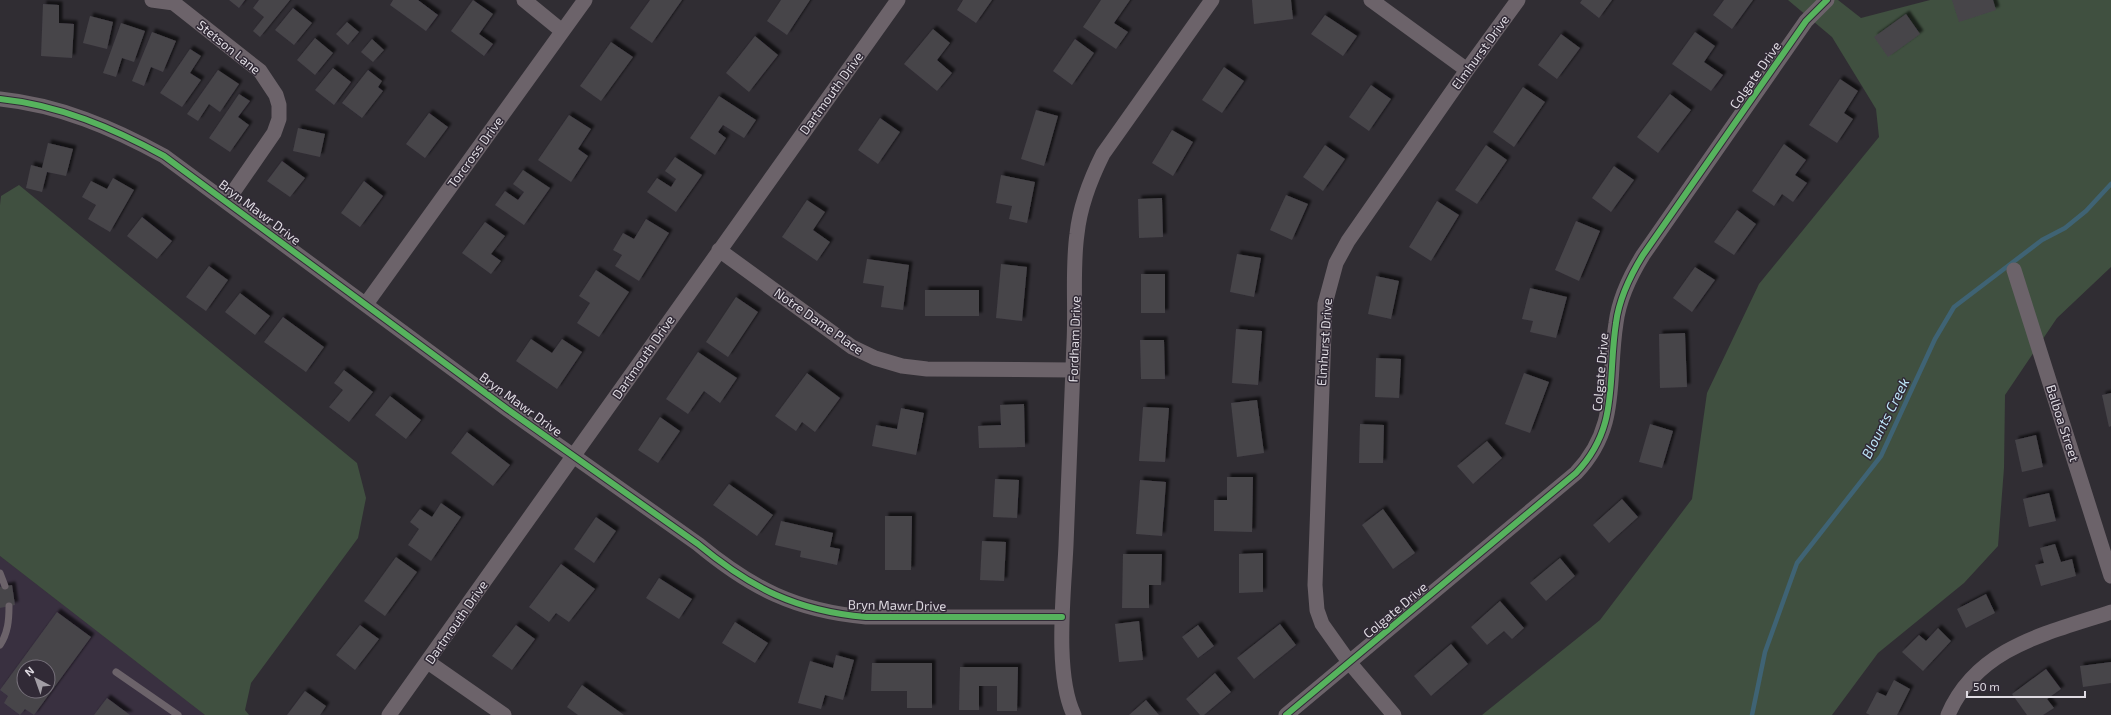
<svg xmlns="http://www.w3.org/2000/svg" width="2111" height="715" font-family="'Exo 2',sans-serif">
	<defs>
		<filter id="shadow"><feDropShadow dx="3.5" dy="-3.5" stdDeviation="1" flood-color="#0009"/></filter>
	</defs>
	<rect width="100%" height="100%" fill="#302d33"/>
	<path fill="#393040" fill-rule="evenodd" d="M0 556 199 710 205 715H0ZM24 667H48V691H24Z"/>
	<path fill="#405040" d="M1788 0H1838L1861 18 1930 0H2111V267L2057 318 2005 395 2004 468 1998 546 1964 583 1878 653 1832 715H1482L1600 620 1692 499 1707 393 1759 284 1879 137 1876 109 1832 37Z
		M19 185 357 463 366 498 358 538 251 683 245 710 249 715H205L0 556V205L1 196Z"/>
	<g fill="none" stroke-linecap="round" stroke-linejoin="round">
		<path stroke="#3f6374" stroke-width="4.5" d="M1752 715 1765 652 1797 563 1881 456 1935 339 1954 307 2042 240 2065 228 2086 211 2111 184"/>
	</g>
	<path fill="#47444a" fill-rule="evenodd" filter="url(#shadow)" d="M229 0H245L239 8Z
		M259 0H290L260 37 253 31 264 17 253 8Z
		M393 0H418L438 15 426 31 390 5Z
		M473 0 493 14 479 34 493 44 484 56 451 31Z
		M650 0H682L652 43 630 28Z
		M781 0H810L787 35 767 21Z
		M963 0H992L976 23 957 10Z
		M1101 0H1130L1114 23 1128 32 1116 49 1083 27Z
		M1252 0H1291L1293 19 1254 24Z
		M1582 0H1612L1599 18 1580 3Z
		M1724 0H1753L1732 29 1713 15Z
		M1952 0H1993L1996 10 1959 22Z
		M43 4 59 5V23L74 24 72 58 41 56Z
		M293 8 312 23 294 45 275 30Z
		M1906 14 1920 34 1888 57 1874 37Z
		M1325 15 1357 36 1343 56 1311 34Z
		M90 16 113 22 107 49 83 43Z
		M347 22 359 32 348 45 336 34Z
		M121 23 145 31 134 62 122 58 116 77 103 73Z
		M933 29 950 43 937 60 952 73 937 91 904 64Z
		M152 32 176 41 163 72 151 67 144 86 132 81Z
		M1695 32 1715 46 1704 62 1723 75 1711 91 1672 64Z
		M1561 34 1580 48 1557 79 1538 65Z
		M755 36 778 55 749 92 726 73Z
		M315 38 333 53 315 75 297 60Z
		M372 39 384 50 373 62 361 52Z
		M1075 39 1094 53 1072 85 1053 71Z
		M611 42 633 57 601 101 580 86Z
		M190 49 201 56 190 73 201 80 182 107 160 93Z
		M1224 67 1244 81 1222 113 1202 100Z
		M333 68 351 82 334 105 315 90Z
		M218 70 239 84 220 112 209 104 198 121 187 114Z
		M368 70 382 81 378 87 383 91 362 118 342 103Z
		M1840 79 1858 91 1844 113 1853 119 1837 143 1809 125Z
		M1371 85 1391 99 1369 131 1349 117Z
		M1523 87 1545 102 1514 147 1493 132Z
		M239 94 250 101 238 117 249 125 230 152 209 138Z
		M1670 94 1691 110 1658 153 1637 137Z
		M719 96 756 120 744 138 723 125 718 132 726 138 715 155 690 138Z
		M1036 110 1058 116 1044 166 1021 159Z
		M429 113 448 127 425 158 406 144Z
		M569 115 591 129 578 149 588 156 571 182 538 160Z
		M880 118 900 132 878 164 858 150Z
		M298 128 325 134 320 157 293 151Z
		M1172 130 1193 142 1173 176 1152 163Z
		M48 143 73 149 66 176 47 172 42 192 26 188 31 165 42 168Z
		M1784 144 1806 160 1795 175 1807 183 1793 202 1782 194 1774 206 1752 191Z
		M1325 145 1345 159 1323 191 1303 177Z
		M1486 145 1507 160 1477 204 1455 190Z
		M675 157 702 175 676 212 647 192 657 178 671 187 676 179 665 171Z
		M282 161 305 178 290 197 267 181Z
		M1614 166 1634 180 1611 212 1592 198Z
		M523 170 550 188 524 225 495 205 505 191 518 200 524 192 513 184Z
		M1001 175 1035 182 1027 223 1009 219 1012 206 996 203Z
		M113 178 134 190 110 232 88 219 96 205 82 197 91 181 107 189Z
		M364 181 383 196 360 227 341 213Z
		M1286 195 1308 204 1292 240 1270 230Z
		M1162 198 1163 237 1139 238 1138 199Z
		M807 200 825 212 813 230 830 242 817 261 782 237Z
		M1437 201 1459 215 1431 261 1409 247Z
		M1737 210 1756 224 1734 255 1714 242Z
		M142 217 172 241 157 259 127 236Z
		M646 219 669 233 639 281 615 266 622 255 613 250 623 233 634 239Z
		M1576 221 1600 231 1579 281 1555 270Z
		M485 222 505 236 491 254 501 261 491 274 462 253Z
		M1237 254 1261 258 1254 297 1230 292Z
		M867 259 909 265 903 310 881 307 884 286 863 283Z
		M1001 264 1027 267 1022 321 996 318Z
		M209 266 228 280 206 311 186 297Z
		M1695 267 1715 280 1692 312 1673 298Z
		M596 270 629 292 599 337 577 323 590 303 579 296Z
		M1141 274H1165V313H1141Z
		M1376 276 1399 281 1391 319 1368 314Z
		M1530 288 1567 297 1556 338 1530 332 1533 321 1522 319Z
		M925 290H979V316H925Z
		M240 293 270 316 255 335 225 312Z
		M736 297 758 312 728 357 706 342Z
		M283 317 324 347 306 372 264 342Z
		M1236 329 1262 331 1258 385 1232 383Z
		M1685 333 1687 387 1660 388 1659 334Z
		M531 339 552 353 562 339 582 352 557 389 516 361Z
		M1140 340H1164L1165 379H1141Z
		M698 352 737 378 720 403 704 391 688 414 666 399Z
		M1376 358 1401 359 1399 398 1375 397Z
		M344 370 373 392 349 422 329 407 343 390 334 383Z
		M807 373 840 398 815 432 802 422 796 431 775 416Z
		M1524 373 1549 382 1530 433 1505 424Z
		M2111 393V426L2109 427 2102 395Z
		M390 396 421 420 406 439 375 415Z
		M1257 400 1264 453 1237 457 1231 403Z
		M1024 404 1025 447 979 448 978 426 1001 425 1000 405Z
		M1143 407 1169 408 1165 462 1139 461Z
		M901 408 924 413 916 455 872 446 876 425 897 429Z
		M660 417 680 431 658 463 638 450Z
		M1360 424 1384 425 1383 463H1359Z
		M1650 424 1673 431 1662 468 1639 462Z
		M467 432 510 465 493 486 451 453Z
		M2036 435 2043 467 2022 472 2015 440Z
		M1487 441 1502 458 1473 484 1457 466Z
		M1227 477H1253L1252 532 1214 531V500H1227Z
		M995 479 1019 480 1017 518 993 517Z
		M1140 480 1166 482 1162 536 1136 534Z
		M729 484 773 515 757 536 713 505Z
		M2049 493 2056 521 2029 527 2023 499Z
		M1622 499 1638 517 1609 543 1593 525Z
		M441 503 461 517 431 561 408 545 419 529 410 522 420 509 432 517Z
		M1383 509 1415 553 1393 569 1362 525Z
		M885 516H912L911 570H885Z
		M596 517 616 531 594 563 574 549Z
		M781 521 833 533 830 547 840 549 837 565 800 557 801 551 775 545Z
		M982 541 1006 542 1004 581 980 580Z
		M2055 544 2061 562 2072 559 2076 576 2041 586 2035 565 2044 563 2040 548Z
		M1263 553V592L1239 593V554Z
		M1123 554H1162L1161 585H1149V608H1122Z
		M396 557 417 572 385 616 364 601Z
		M1560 558 1575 576 1546 601 1530 583Z
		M561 564 595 589 569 622 556 613 549 622 529 607Z
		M659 578 692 599 679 619 646 598Z
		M12 585 15 605 0 608V587Z
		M1986 594 1995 613 1966 628 1957 609Z
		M1500 601 1524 628 1512 639 1504 631 1487 645 1471 627Z
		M57 612 91 637 34 715 25 709 20 715 4 703 8 696 0 690ZM24 667H48V691H24Z
		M1139 621 1143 660 1119 662 1115 624Z
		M735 622 768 643 755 663 722 643Z
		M1280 624 1296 645 1254 679 1237 658Z
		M360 625 379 639 355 670 336 655Z
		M516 625 535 639 512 670 492 656Z
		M1198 625 1214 646 1198 658 1182 637Z
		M1938 628 1951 641 1923 671 1902 652 1919 635 1926 641Z
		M1451 644 1468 664 1431 696 1414 676Z
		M836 655 854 660 843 700 825 695 821 709 798 703 810 661 833 668Z
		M2111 662V683L2083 687 2080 666Z
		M872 663H932V708H907V691H871Z
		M960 667H1018L1017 711H997V686H979V710H959Z
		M2046 669 2061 689 2047 699 2054 708 2043 715H2027L2012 694Z
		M1215 673 1231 692 1204 715H1200L1186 699Z
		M1894 680 1910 689 1897 715H1870L1866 713 1877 692 1886 696Z
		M582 685 624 715H578L567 707Z
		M305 691 326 706 320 715H287Z
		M107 698 130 715H94Z
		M1146 700 1159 715H1129Z"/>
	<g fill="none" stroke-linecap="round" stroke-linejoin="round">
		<path stroke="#6c636a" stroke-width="7" d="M0 573 5 586
			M0 645C8 633 9 620 9 606
			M116 672 178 715"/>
		<path stroke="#6c636a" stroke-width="15" d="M152 0 174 3
			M170 0 260 71 276 95 279 105V119L274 133 227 201
			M524 0 562 31
			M1371 0 1467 70
			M0 99C59 105 113 128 164 156L507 409 698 544C751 588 796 611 866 617H1062
			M719 250 852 347 875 358 902 366 927 369 1073 370
			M2014 270 2111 576
			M366 304 585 0
			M428 662 504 715
			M389 715 898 0
			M1074 715C1054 674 1064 591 1066 545 1069 477 1071 410 1074 343 1076 307 1072 269 1077 234 1080 205 1090 180 1103 154L1212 0
			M1286 715 1576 473C1620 427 1607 380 1616 323 1619 299 1630 276 1643 255L1806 21 1827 0
			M1394 715 1349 662 1322 624 1317 610 1315 585 1325 304 1336 263 1348 241 1467 70 1518 0
			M1948 715C1977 647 2048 633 2111 612"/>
		<g stroke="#312a36" stroke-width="8">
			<path id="cycleway" d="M0 99C59 105 113 128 164 156L507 409 698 544C751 588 796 611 866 617H1062
				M1286 715 1576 473C1620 427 1607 380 1616 323 1619 299 1630 276 1643 255L1806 21 1827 0"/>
		</g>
		<use href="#cycleway" stroke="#56b35d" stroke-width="6"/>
	</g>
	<g text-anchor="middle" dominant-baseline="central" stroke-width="3" stroke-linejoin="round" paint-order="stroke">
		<g font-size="13" fill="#dfdbe2" stroke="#312a36">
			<text transform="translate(229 47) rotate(39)">Stetson Lane</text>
			<text transform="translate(1480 52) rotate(-54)">Elmhurst Drive</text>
			<text transform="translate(1755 75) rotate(-55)">Colgate Drive</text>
			<text transform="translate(831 93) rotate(-54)">Dartmouth Drive</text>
			<text transform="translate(475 152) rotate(-54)">Torcross Drive</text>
			<text transform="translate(260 212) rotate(37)">Bryn Mawr Drive</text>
			<text transform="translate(819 321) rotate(35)">Notre Dame Place</text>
			<text transform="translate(1074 339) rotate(-88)">Fordham Drive</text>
			<text transform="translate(1324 342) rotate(-86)">Elmhurst Drive</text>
			<text transform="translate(643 357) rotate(-55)">Dartmouth Drive</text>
			<text transform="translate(1600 372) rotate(-85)">Colgate Drive</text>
			<text transform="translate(521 404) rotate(36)">Bryn Mawr Drive</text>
			<text transform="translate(2063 423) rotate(72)">Balboa Street</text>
			<text transform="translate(897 605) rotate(1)">Bryn Mawr Drive</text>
			<text transform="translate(1395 610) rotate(-40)">Colgate Drive</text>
			<text transform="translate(456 622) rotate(-55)">Dartmouth Drive</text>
		</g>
		<g font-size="14" font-style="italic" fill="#bbe3f6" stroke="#312a36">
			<text transform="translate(1885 418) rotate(-63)">Blounts Creek</text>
		</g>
	</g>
	<g transform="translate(36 679) rotate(319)"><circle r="19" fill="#312a36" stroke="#77717b"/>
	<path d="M0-3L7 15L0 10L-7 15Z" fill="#a29ea5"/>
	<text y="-6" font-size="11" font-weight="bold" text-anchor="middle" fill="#dfdbe2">N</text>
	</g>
	<path d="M1967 691v6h118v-6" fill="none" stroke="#dfdbe2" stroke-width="2"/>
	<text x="1973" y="691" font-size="12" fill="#dfdbe2" stroke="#312a36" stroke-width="3" paint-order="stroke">50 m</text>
</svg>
